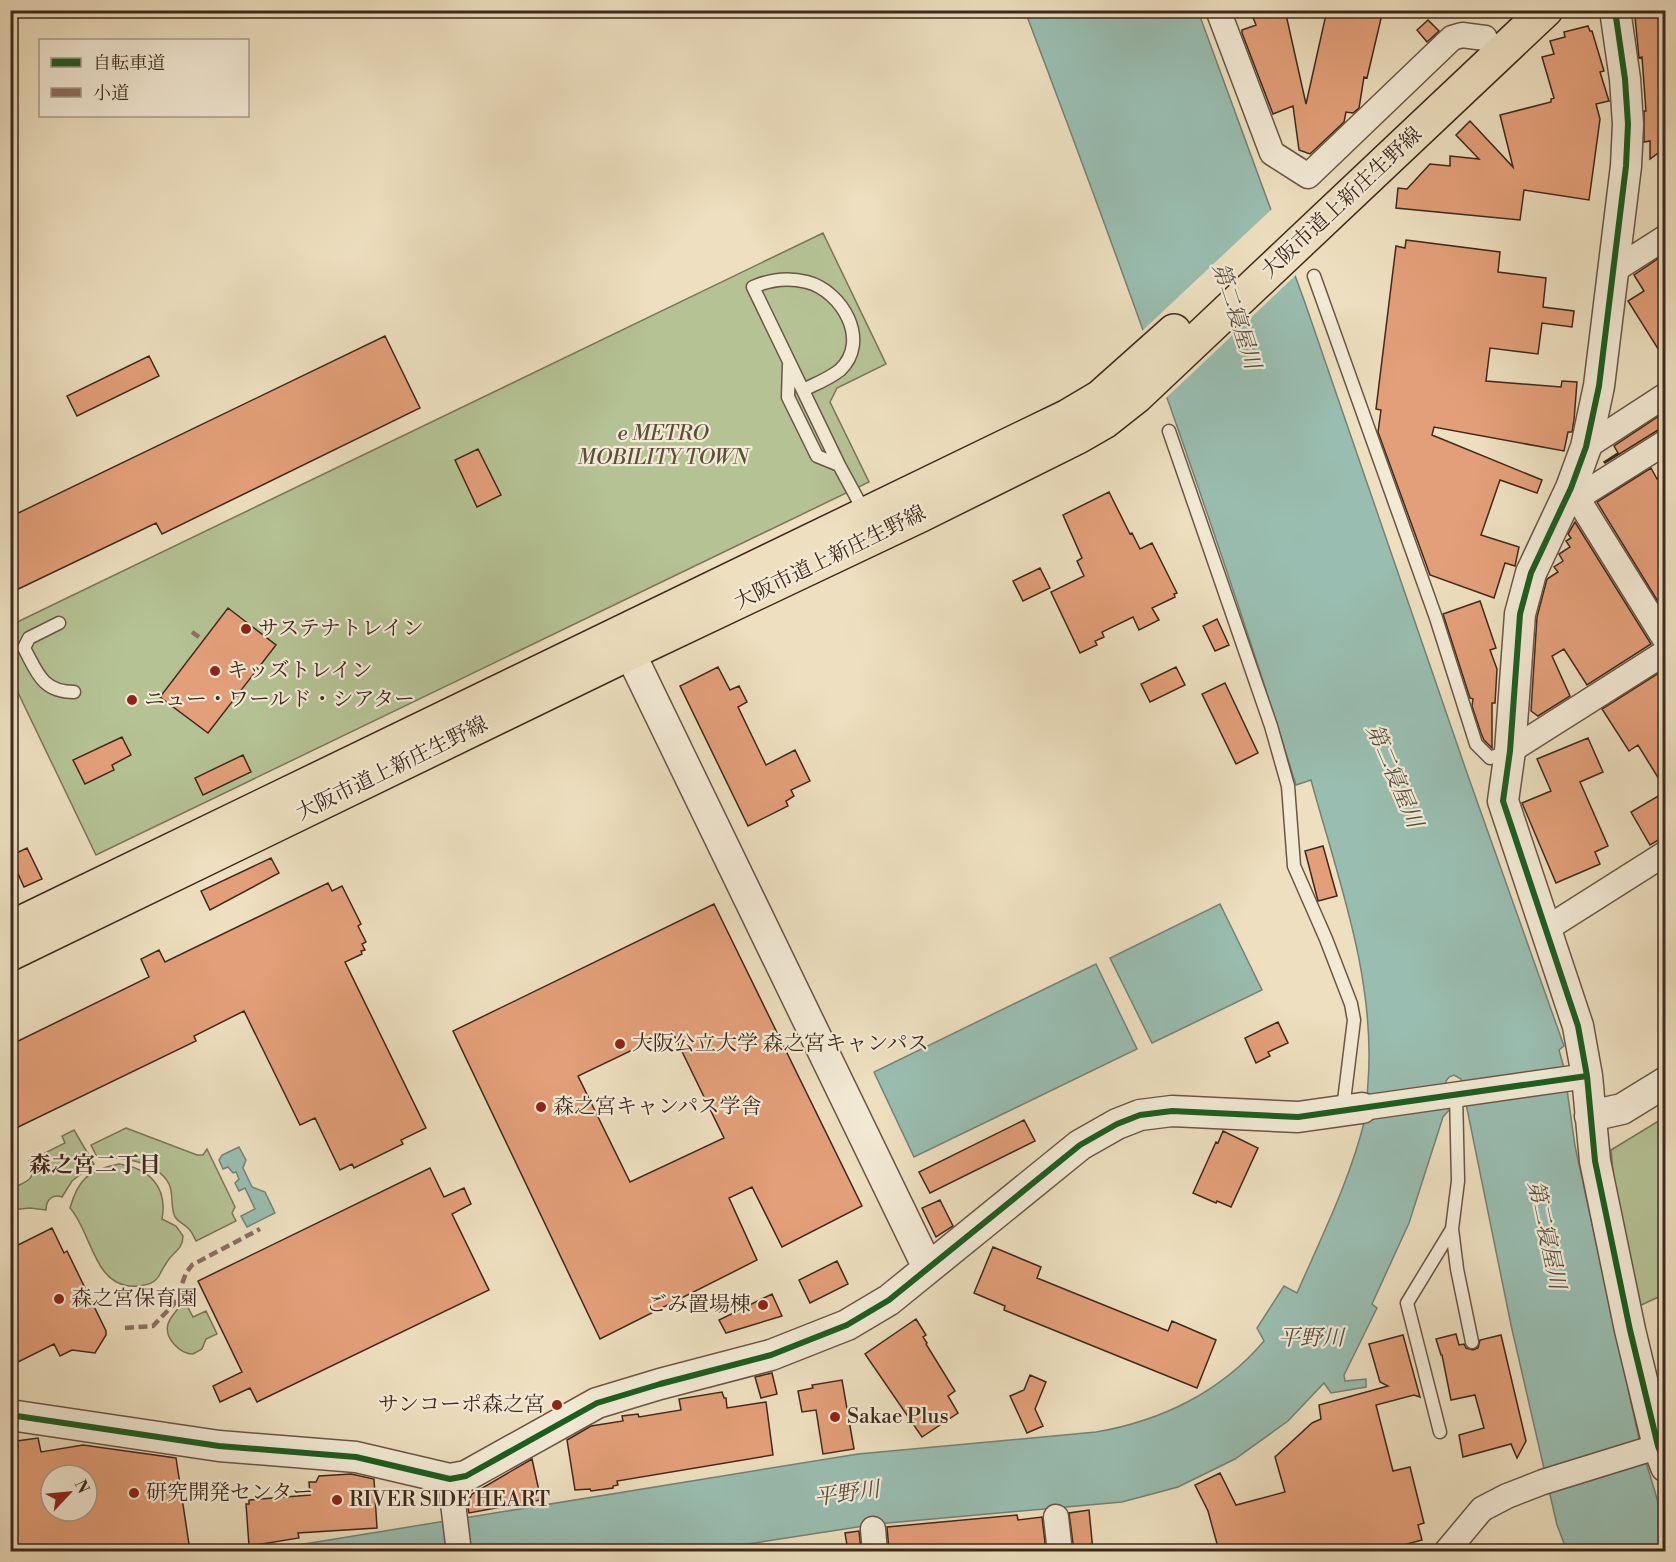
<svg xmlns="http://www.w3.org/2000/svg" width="1676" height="1562" font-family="'Libre Bodoni','Noto Serif JP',serif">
	<rect width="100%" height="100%" fill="#eddfbf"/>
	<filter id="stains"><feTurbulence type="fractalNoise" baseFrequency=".00333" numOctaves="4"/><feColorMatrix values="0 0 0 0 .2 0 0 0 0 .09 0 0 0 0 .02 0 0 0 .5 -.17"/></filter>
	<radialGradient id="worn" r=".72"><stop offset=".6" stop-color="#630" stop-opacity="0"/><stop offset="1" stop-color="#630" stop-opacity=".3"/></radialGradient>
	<path fill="#b5c294" stroke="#7a7558" stroke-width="1.5" d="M823 233 886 364 837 388 830 402 869 482 96 855 11 678V625Z
		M1665 1117V1294L1635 1308 1614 1184 1611 1150Z
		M126 1128 197 1155H203L207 1149 235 1207 232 1213 236 1221 196 1241C194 1237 192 1232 189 1229 185 1224 179 1223 175 1217 170 1207 174 1195 169 1184 158 1162 119 1155 98 1159L91 1145Z
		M74 1130 94 1164 72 1181 62 1197C53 1194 46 1199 46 1210L30 1208 11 1210V1189C26 1181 38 1181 29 1161L65 1143 62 1136Z
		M119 1164C149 1168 168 1187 162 1219L176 1226 183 1236C183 1249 173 1252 167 1262 164 1266 162 1270 160 1274 155 1284 147 1285 137 1286 94 1290 92 1232 70 1208 78 1179 89 1170 119 1164Z
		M184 1300 193 1317 206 1311 217 1334 206 1339 202 1349 193 1354C180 1354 164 1338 168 1324 171 1315 180 1308 184 1300Z"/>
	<path fill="#99bdb0" stroke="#758175" stroke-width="1.5" d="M1025 11H1198L1304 300 1467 773 1564 1046 1559 1050 1564 1068 1575 1146 1639 1439 1665 1525V1551H1567L1557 1525 1511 1325 1461 1079 1454 1075 1449 1077 1446 1081 1450 1109 1443 1117 1409 1223 1372 1304 1377 1308 1344 1375 1345 1381 1366 1379V1387L1331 1393 1324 1383 1288 1421 1235 1459 1178 1487 1122 1502 877 1524 702 1551 255 1552 858 1454 1096 1432C1161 1421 1221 1392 1264 1341L1257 1328 1284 1286 1297 1293C1322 1236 1350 1180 1365 1119 1367 1108 1367 1095 1368 1083 1376 979 1338 879 1311 780L1296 785C1215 524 1122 266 1025 11Z
		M1220 904 1262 990 1152 1043 1110 958Z
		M1096 964 1137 1049 914 1157 874 1072Z
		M239 1147 246 1160 243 1168 252 1187 265 1192 275 1213 247 1227 241 1216 255 1209 245 1188 239 1191 235 1183 239 1179 236 1172 233 1173 228 1167 223 1169 219 1160 222 1155Z"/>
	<path fill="#eddfbf" d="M1274 207 1298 273 1165 399 1141 332Z"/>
	<path fill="#e39f79" stroke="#3f281c" stroke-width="1.5" fill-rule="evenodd" d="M1250 10H1285L1306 104 1327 10H1383L1367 78 1364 77 1359 108 1353 113 1346 112 1344 122 1310 154 1299 150 1293 106 1273 114 1242 33V30L1256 25Z
		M1648 10H1665V148L1650 159V141L1644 142V111H1646L1642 57 1639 58 1635 17Z
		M1428 20 1439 31 1427 42 1417 30Z
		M1588 26 1590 31H1592L1604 71 1600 72 1609 101 1596 104 1600 119 1589 200 1524 190 1520 220 1396 208 1398 188 1407 189 1430 164 1450 166V156L1479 159 1456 135 1470 121 1513 167 1500 115 1551 102V99L1554 98 1542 57 1554 54 1550 41 1565 37 1564 32Z
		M1406 240 1500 252 1498 272 1546 278 1543 307 1574 311 1572 327 1542 323 1538 354 1490 348 1486 381 1561 387 1562 381 1577 382 1574 420 1572 432H1568L1564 451 1434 427 1432 435 1542 480 1537 493 1500 480 1481 535 1519 547 1515 566 1505 563 1494 598 1430 575 1378 432 1381 410 1376 409 1396 246 1405 248Z
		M1665 254V360L1628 301 1644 291 1634 275Z
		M385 336 420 408 162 534 156 523 10 593V517Z
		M149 356 159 376 77 416 67 396Z
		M1665 412V428L1658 430 1605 463 1604 462 1618 453 1614 446Z
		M478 449 501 495 477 507 455 460Z
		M1651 468 1657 479 1665 474V613L1597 502Z
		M1109 492 1130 534 1132 533 1140 549 1152 543 1177 593 1174 594 1175 597 1152 608 1159 620 1139 630 1133 617 1102 632 1104 637 1095 641 1097 645 1080 653 1051 592 1084 576 1077 561 1082 558 1063 515Z
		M1575 522 1651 644 1587 685 1564 649 1552 656 1570 696 1538 716 1531 711 1537 617 1547 579 1558 572 1554 567 1563 561 1559 554 1570 547 1566 541 1571 538 1568 534Z
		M1040 568 1050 588 1023 601 1013 581Z
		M1480 601 1496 648 1490 650 1497 669 1495 703H1492V748L1484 740 1481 733 1472 706 1473 699 1470 698 1443 614Z
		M228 608 276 645 208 733 160 697Z
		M1217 619 1229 645 1215 651 1203 626Z
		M718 667 730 690 739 686 747 702 738 707 766 765 795 750 810 781 791 790 794 796 786 801 788 806 748 826 680 686Z
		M1176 667 1185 685 1150 702 1141 684Z
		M1665 669V789L1638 745 1629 751 1602 709Z
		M1225 683 1258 753 1236 764 1202 694Z
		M122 737 131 755 112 765 114 770 85 784 73 760Z
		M1588 738 1603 772 1580 782 1608 846 1595 852 1600 864 1556 883 1522 803 1551 791 1537 759Z
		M243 755 251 772 203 795 195 778Z
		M1665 792V836L1650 845 1631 812Z
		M1323 846 1337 896 1318 901 1305 851Z
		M27 848 42 879 24 887 10 856Z
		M271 858 279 873 210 910 201 891Z
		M328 883 332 891 342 886 361 924 358 926 366 942 362 944 365 950 361 951 362 954 345 962 426 1128 401 1140 403 1144 354 1168 352 1164 340 1170 315 1118 300 1125 244 1011 194 1036 196 1041 10 1131V1045L149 977 141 959 159 950 165 962Z
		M714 904 862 1206 782 1247 752 1187 729 1198 757 1260 600 1339 453 1031ZM672 1031 724 1138 630 1182 578 1076Z
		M1278 1022 1288 1043 1268 1052 1270 1056 1256 1063 1245 1038Z
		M1024 1120 1035 1141 930 1193 919 1172Z
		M1223 1131 1258 1148 1231 1207 1217 1201 1216 1203 1193 1193 1216 1142 1218 1143Z
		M430 1168 444 1197 464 1188 471 1204 452 1214 489 1290 257 1402 250 1388 220 1402 213 1386 242 1372 198 1281Z
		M940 1200 953 1226 936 1237 922 1208Z
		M52 1228 64 1253 67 1251 106 1331V1335L95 1353 72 1350 60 1356 54 1344 10 1366V1249Z
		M993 1247 1041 1267 1037 1278 1168 1331 1172 1321 1216 1340 1197 1388 1004 1310 1005 1306 974 1293Z
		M837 1261 848 1284 810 1303 799 1280Z
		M772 1294 782 1316 726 1333 719 1320Z
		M916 1319 926 1335 923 1337 927 1343 926 1344 955 1391 948 1396 958 1413 922 1437 865 1354Z
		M1456 1334 1459 1345 1464 1344 1466 1348 1473 1350 1478 1348 1480 1340 1501 1335 1526 1441 1517 1458 1511 1444 1463 1457 1459 1435 1484 1428 1475 1395 1451 1400 1442 1355H1441L1436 1339Z
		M1403 1335 1420 1397 1414 1395 1376 1405 1393 1471 1410 1467 1424 1523 1418 1525 1422 1540 1382 1551H1268L1266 1547 1250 1551H1238L1237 1548 1219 1551 1208 1511 1195 1485 1220 1473 1236 1505 1285 1492 1275 1457 1312 1423 1321 1419 1319 1405 1388 1386 1380 1382 1369 1344Z
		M772 1373 777 1394 761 1398 755 1377Z
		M1030 1375 1046 1382 1035 1409 1043 1426 1027 1433 1010 1396 1024 1390Z
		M842 1380 854 1449 823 1454 816 1410 802 1412 798 1391 813 1388 812 1385Z
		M722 1392 724 1398H726L727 1408 766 1402 773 1455 617 1481 618 1485 613 1486V1488L591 1491 590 1489 575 1490 567 1440 591 1426 623 1421 622 1416 638 1414 639 1417 681 1410 679 1399Z
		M38 1438 41 1452 83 1445 176 1458 190 1551H10V1448L18 1447 17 1441ZM51 1475H87V1511H51Z
		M532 1459 541 1500 469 1513 467 1504 472 1494Z
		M351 1474 374 1479 377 1528 298 1533 299 1538 249 1546 246 1504H249V1500L310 1495 309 1482H316L319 1476Z
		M1089 1510 1093 1551H1074L1069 1513Z
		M1017 1515 1018 1520 1042 1517 1046 1551H889L887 1527Z
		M859 1531 861 1551H848L845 1533Z"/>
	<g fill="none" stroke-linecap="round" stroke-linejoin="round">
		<g stroke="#6a5645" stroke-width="15">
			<path id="service" d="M1314 276 1436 618 1476 744 1490 758 1509 751
				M789 365 788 397 817 456 839 465
				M803 390C815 384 829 379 840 370 871 341 842 291 807 282 788 277 771 279 753 287L839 465 865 513
				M1169 431 1271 726 1288 786 1294 866 1326 939 1351 1004 1354 1020 1343 1109
				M59 623 29 638 24 648C37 672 42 692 74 692
				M1456 1093 1458 1181 1452 1229 1457 1269 1472 1342
				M1440 1432 1407 1303 1452 1229"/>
		</g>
		<g stroke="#6a5645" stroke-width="27">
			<path id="minor" d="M1218 10 1272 153 1308 176 1452 38 1462 35 1485 38
				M1613 271 1666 237
				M1586 447 1666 395
				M1571 488 1666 641
				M1577 498 1666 442
				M1510 751 1666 652
				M1546 929 1666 853
				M1362 1108 1587 1076
				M450 1479 459 1552
				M1056 1517 1060 1552
				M873 1529 875 1552
				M1446 1552 1482 1509 1507 1496 1543 1482 1666 1444"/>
		</g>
		<g stroke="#6a5645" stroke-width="33">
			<path id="tertiary" d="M1615 10 1625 79 1628 124 1626 166 1599 386 1586 447 1571 488 1531 573 1520 614 1510 751 1503 801 1578 1026 1587 1076 1595 1161 1630 1330 1658 1446 1666 1467
				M630 653 928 1268
				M1590 1116 1622 1109 1666 1082
				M10 1415 219 1446 356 1457 450 1479 466 1476 597 1403 660 1384 771 1355 847 1325 889 1300 1080 1145 1117 1124 1140 1115 1172 1111 1298 1117 1362 1108"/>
		</g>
		<g stroke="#3f281c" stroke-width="36">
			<path id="primary" d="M10 928 1068 416 1100 397 1174 331
				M10 954 630 653 921 515 1078 437 1104 422 1137 396 1546 10"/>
		</g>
		<use href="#service" stroke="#f3ead5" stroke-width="12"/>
		<use href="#minor" stroke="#f3ead5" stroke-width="24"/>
		<use href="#tertiary" stroke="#f3ead5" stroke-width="30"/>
		<use href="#primary" stroke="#eddfbf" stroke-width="33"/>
		<path stroke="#8d6e63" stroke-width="4.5" stroke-dasharray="9 4.5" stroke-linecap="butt" d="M192 632 199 637
			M125 1328 153 1326 175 1303 186 1273 192 1265 260 1229"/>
		<g stroke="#f3ead5" stroke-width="10">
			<path id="cycleway" d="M1615 10 1625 79 1628 124 1626 166 1599 386 1586 447 1571 488 1531 573 1520 614 1510 751 1503 801 1578 1026 1587 1076 1595 1161 1630 1330 1658 1446 1666 1467
				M10 1415 219 1446 356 1457 450 1479 466 1476 597 1403 660 1384 771 1355 847 1325 889 1300 1080 1145 1117 1124 1140 1115 1172 1111 1298 1117 1587 1076"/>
		</g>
		<use href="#cycleway" stroke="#1b5e20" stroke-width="6"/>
	</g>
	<g fill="#8f2418" stroke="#f3ead5" stroke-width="2">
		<circle cx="246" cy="629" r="6"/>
		<circle cx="215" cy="671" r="6"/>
		<circle cx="132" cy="700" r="6"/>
		<circle cx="620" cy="1044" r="6"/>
		<circle cx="541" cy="1107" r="6"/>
		<circle cx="59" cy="1299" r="6"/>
		<circle cx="763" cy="1305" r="6"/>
		<circle cx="557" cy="1405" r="6"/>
		<circle cx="835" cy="1417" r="6"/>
		<circle cx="134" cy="1493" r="6"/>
		<circle cx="337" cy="1500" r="6"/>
	</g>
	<g text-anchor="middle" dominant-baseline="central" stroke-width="4.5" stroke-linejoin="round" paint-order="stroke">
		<g font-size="21" fill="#3f281c" stroke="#f3ead5">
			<text transform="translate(1342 203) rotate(-43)">大阪市道上新庄生野線</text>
			<text transform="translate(830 558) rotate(-26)">大阪市道上新庄生野線</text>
			<text transform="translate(392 769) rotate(-26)">大阪市道上新庄生野線</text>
		</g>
		<g font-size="21" font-style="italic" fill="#5c4e3a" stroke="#f3ead5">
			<text x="663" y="434">e METRO<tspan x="663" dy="24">MOBILITY TOWN</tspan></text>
		</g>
		<g font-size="21" fill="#3f281c" stroke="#f3ead5" text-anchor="start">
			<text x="258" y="629">サステナトレイン</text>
			<text x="227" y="671">キッズトレイン</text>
			<text x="144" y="700">ニュー・ワールド・シアター</text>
			<text x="632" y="1044">大阪公立大学 森之宮キャンパス</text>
			<text x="553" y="1107">森之宮キャンパス学舎</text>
			<text x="71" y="1299">森之宮保育園</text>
			<text x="751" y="1305" text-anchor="end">ごみ置場棟</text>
			<text x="545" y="1405" text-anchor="end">サンコーポ森之宮</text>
			<text x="847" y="1417">Sakae Plus</text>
			<text x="146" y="1493">研究開発センター</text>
			<text x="349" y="1500">RIVER SIDE HEART</text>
		</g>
		<g font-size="22" font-style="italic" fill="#564d41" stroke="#f3ead5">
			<text transform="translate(1236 316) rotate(72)">第二寝屋川</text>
			<text transform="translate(1394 776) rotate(67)">第二寝屋川</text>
			<text transform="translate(1546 1235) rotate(78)">第二寝屋川</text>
			<text x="1311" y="1338">平野川</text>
			<text transform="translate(847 1494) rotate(-8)">平野川</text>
		</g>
		<g font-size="22" font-weight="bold" fill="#3f281c" stroke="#f3ead5">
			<text x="95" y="1165">森之宮二丁目</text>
		</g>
	</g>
	<rect width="1676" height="1562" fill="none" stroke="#eddfbf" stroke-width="36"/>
	<rect x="12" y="12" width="1652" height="1538" fill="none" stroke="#3f281c" stroke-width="3"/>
	<rect x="18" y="18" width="1640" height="1526" fill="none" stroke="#3f281c" stroke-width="1.5"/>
	<rect x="39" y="39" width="210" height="78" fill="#f3ead5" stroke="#ab9c8b" stroke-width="1.5"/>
	<rect x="51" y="58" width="30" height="9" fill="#1b5e20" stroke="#ab9c8b" stroke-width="1.5"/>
	<text x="93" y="69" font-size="18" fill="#3f281c">自転車道</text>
	<rect x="51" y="88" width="30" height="9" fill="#8d6e63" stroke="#ab9c8b" stroke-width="1.5"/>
	<text x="93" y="99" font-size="18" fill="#3f281c">小道</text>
	<g transform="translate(69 1493) rotate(64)"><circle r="28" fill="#f3ead5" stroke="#ab9c8b" stroke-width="1.5"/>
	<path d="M0-4.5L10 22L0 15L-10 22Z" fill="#8f2418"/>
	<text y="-9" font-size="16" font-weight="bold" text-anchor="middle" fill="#3f281c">N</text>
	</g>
	<rect width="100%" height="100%" filter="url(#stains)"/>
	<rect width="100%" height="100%" fill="url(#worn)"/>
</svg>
